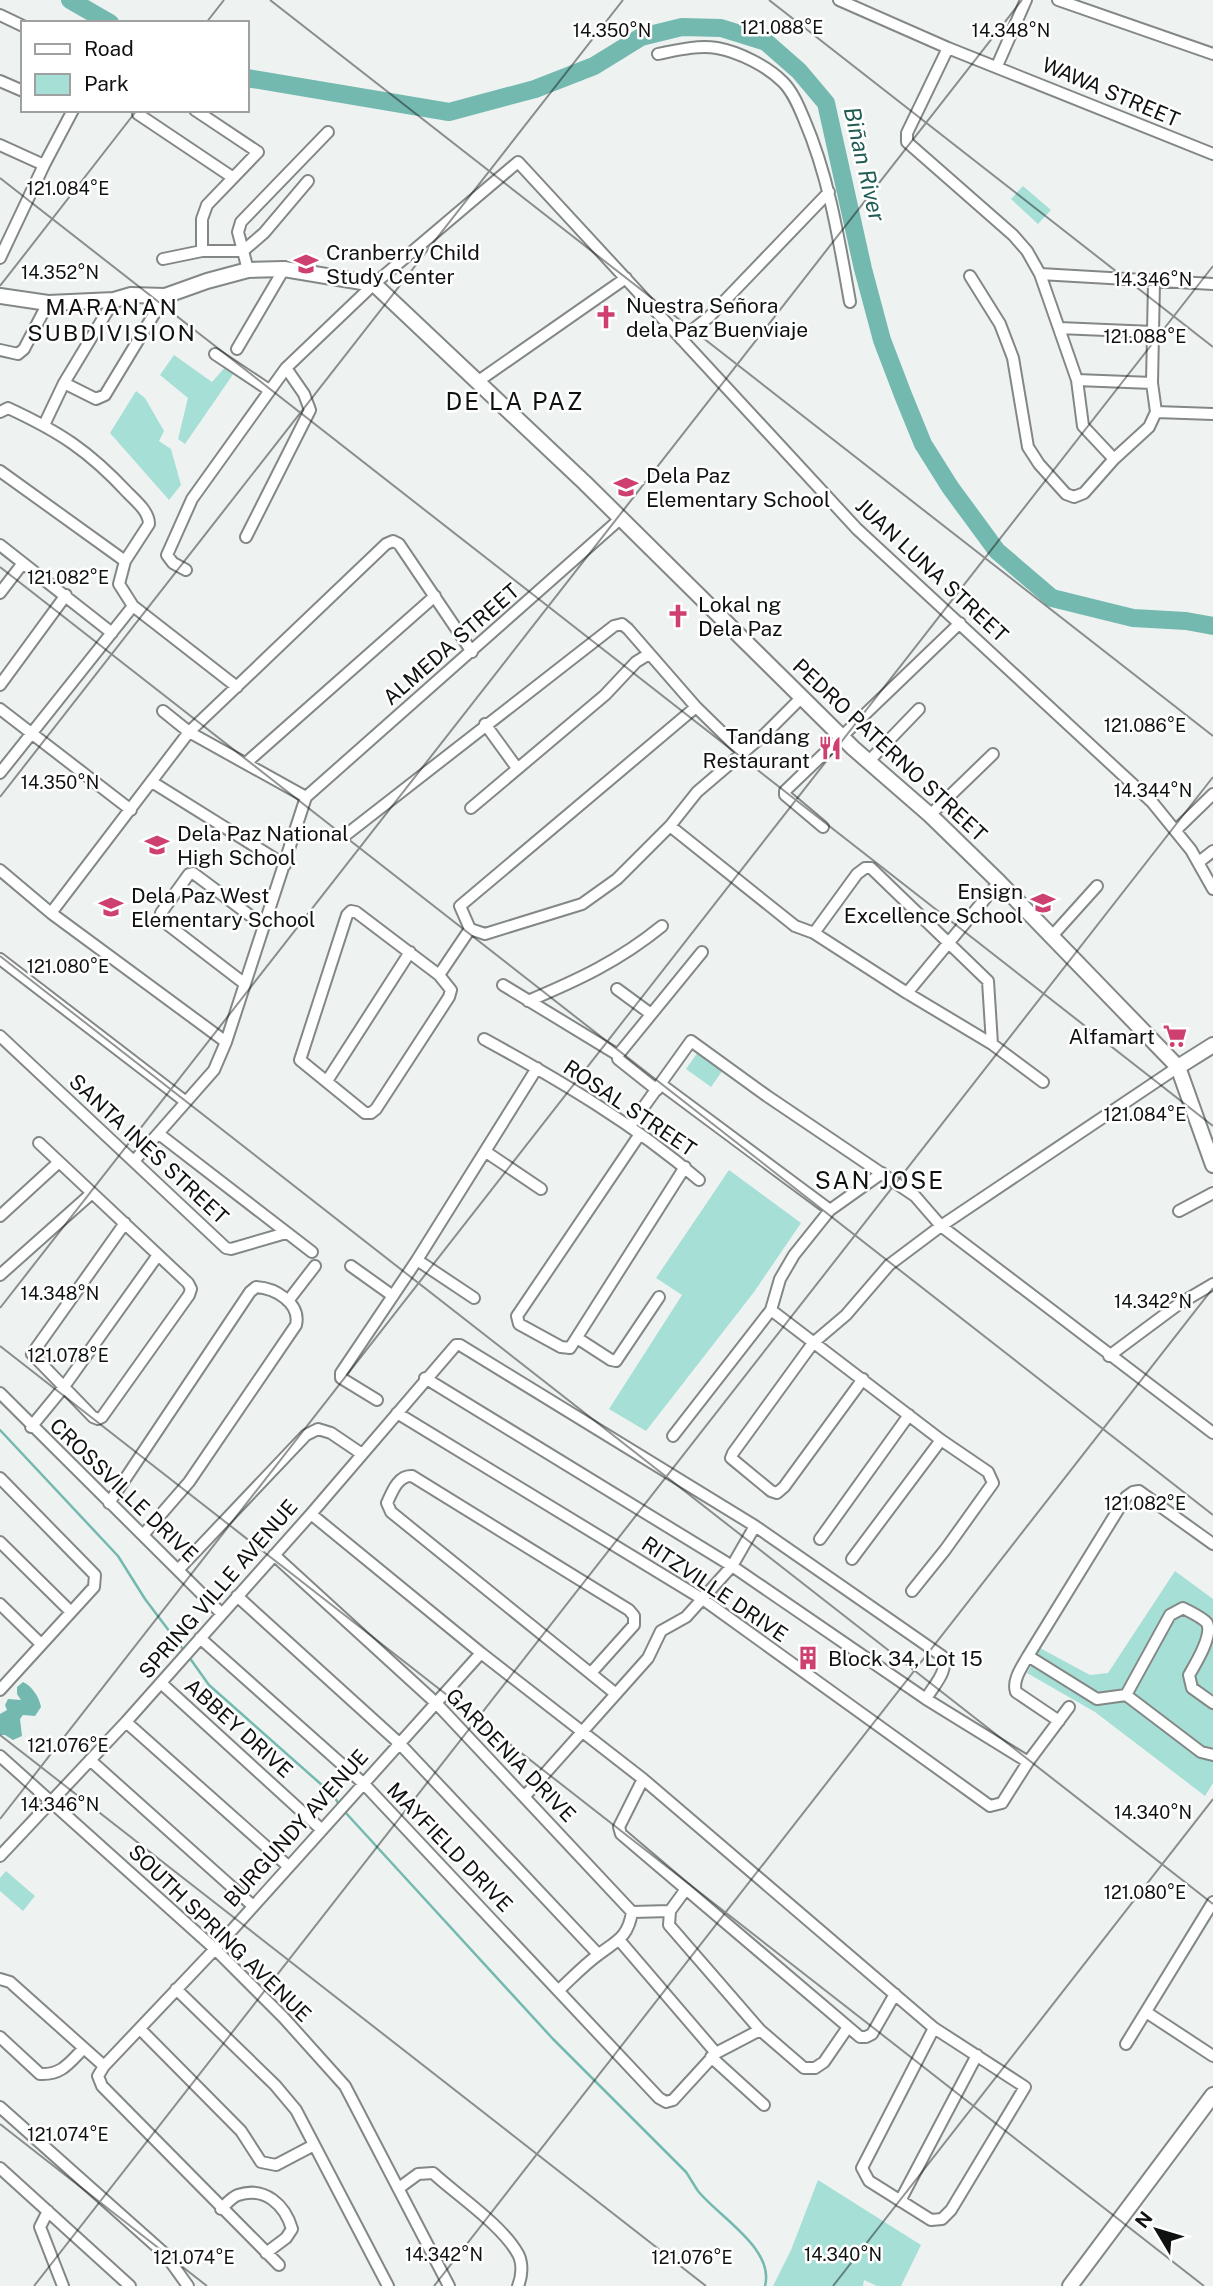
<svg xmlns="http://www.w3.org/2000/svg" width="1213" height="2286" font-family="'Public Sans',sans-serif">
	<rect width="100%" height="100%" fill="#eef3f2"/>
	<path fill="#a6dfd6" d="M1023 186 1051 210 1038 224 1011 199Z
		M174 355 212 382 227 365 236 370 185 444 178 439 188 398 160 375Z
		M136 391 145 398 164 431 159 441 171 449 181 485 169 500 110 433Z
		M698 1052 723 1070 711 1087 686 1069Z
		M729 1170 801 1223 754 1292 646 1431 609 1409 682 1295 656 1278Z
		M1175 1571 1213 1599V1783L1205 1796 1095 1712 1027 1673 1040 1648 1090 1675 1108 1673Z
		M6 1871 35 1896 23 1911 0 1891V1878Z
		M818 2180 921 2245 901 2286H877L864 2280 863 2286H773L791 2250Z"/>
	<path fill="#74b9af" d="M23 1682C33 1687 39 1697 41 1707L35 1716 23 1715 20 1719 22 1736 13 1740 5 1735H0V1714L7 1710 5 1705 8 1699 21 1700 17 1694V1687Z"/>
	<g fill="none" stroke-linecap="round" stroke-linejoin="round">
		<path stroke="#74b9af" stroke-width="2.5" d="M0 1430 118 1556 145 1599 185 1652
			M189 1657 209 1685 332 1794 339 1804
			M345 1812 553 2039 686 2172C690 2178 694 2185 698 2191 719 2217 775 2249 765 2286"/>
		<path stroke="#74b9af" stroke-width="18" d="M70 0 110 23
			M247 78 449 112 535 89 594 66 641 37 682 27 721 28 766 42 799 71 826 103 863 269 882 340 903 395 923 444 950 487 997 551 1052 598 1133 618 1186 621 1213 626"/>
		<g stroke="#838887" stroke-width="14">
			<path id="street" d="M839 0 948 48 1213 154
				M1058 0 1213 54
				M0 15 23 26
				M948 48 907 133V142L1013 235 1027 251 1040 274 1077 380 1083 426 1114 459
				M658 54C678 50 697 45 717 48 739 52 767 66 783 82 793 92 799 107 804 119 829 177 839 240 850 302
				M997 66 1026 0
				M0 81 23 91
				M142 110 138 114 232 177
				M195 110 258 152 207 205 202 219V251
				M0 145 44 165
				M0 258 44 165 73 110
				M163 259 202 251H243L264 233 308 181
				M248 270 238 232 241 222 328 132
				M1040 274 1213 284
				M970 276 1000 324 1013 358 1028 447 1039 464 1066 494 1074 497 1084 493 1114 459 1149 427 1156 412 1213 414
				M1154 282 1152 383 1156 412
				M1059 328 1153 332
				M681 339 709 317 829 192
				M237 349 284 269
				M0 350 18 354 24 349 48 303
				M215 354 269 390
				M1077 380 1152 383
				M477 382 626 278
				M64 383 96 399 105 395 165 296
				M0 412 8 408C60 432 89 451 128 493 137 502 149 512 149 524L125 561 119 584 133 606 237 687
				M44 425 64 383 114 300
				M0 471 125 561
				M246 537 310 410 304 394 286 368
				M0 545 112 633
				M186 570 173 563 167 555 192 499 286 368 374 284 518 162 857 529 1152 802 1191 850 1213 889
				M0 593 23 563
				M0 685 66 595
				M696 707 460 906 470 929 485 934 582 904 617 879 670 826 697 792 766 733 802 697
				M0 709 131 810
				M163 711 189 732 306 797
				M485 724 517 768
				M868 762 919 709
				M246 763 435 596
				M0 773 133 606
				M152 782 285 865
				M306 797 620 519
				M471 808 605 695 636 662 649 654
				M930 815 993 754
				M670 826 795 926 814 933 907 993 992 1044 1043 1082
				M823 827 785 795V791L960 623
				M1176 830 1213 794
				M347 834 614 626 622 624 628 629 696 707 742 752
				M1199 862 1213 851
				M0 870 51 913 226 1042
				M351 911 356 912 439 975 451 990 449 997 376 1109 371 1113H365L300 1060 347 915Z
				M51 913 189 732 386 544 393 541 399 544 472 652
				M814 933 857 874 865 868H871L988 981 992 1044
				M1052 936 1097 886
				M0 959 186 1102
				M439 975 470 929
				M245 984 163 921 161 913 189 874 193 873 264 926
				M503 985 618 1055
				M617 989 651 1014
				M907 993 999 882
				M528 1001C578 980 619 961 662 926
				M0 1036 226 1248 231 1249 286 1233
				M484 1039C559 1080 634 1124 699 1180
				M327 1081 410 952
				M662 1085 830 1210
				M657 1090 618 1059V1055L702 952
				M630 1126 691 1041 767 1096 915 1196 941 1226 1213 1433
				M159 1134 312 1252
				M640 1134 517 1316 519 1324 561 1347 570 1348 685 1167
				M39 1143 188 1283 191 1289 189 1295 102 1417 98 1419 93 1417 32 1354 125 1223
				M486 1152 541 1189
				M134 1161 214 1070 226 1042 306 797
				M1179 1211 1213 1193
				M0 1216 59 1162
				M417 1260 474 1298
				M351 1266 393 1296
				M0 1275 92 1193
				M288 1301 315 1266
				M771 1310 941 1440 988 1472 993 1483 945 1550 912 1591
				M577 1338 611 1360 616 1361 659 1297
				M1109 1356 1179 1304 1213 1284
				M425 1378 732 1566 926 1699 1028 1762
				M863 1379 784 1487 777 1493 771 1491 731 1458 733 1453 813 1343 846 1315 889 1265 941 1226 1178 1067
				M0 1393 222 1614
				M377 1400 341 1378V1373L417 1260 537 1068
				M397 1413 704 1600 990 1806 1002 1803 1028 1762 1069 1707
				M31 1427 63 1388 158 1255
				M673 1436 771 1310 780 1279 794 1255 830 1210 882 1173
				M0 1478 95 1575 94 1587 0 1690
				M109 1503 250 1292 256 1287C275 1288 301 1303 296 1325L189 1482 143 1535
				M311 1514 481 1653 643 1779 934 2028 1025 2087 951 2210 942 2219 931 2220 869 2181 862 2168 934 2028
				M820 1539 909 1415
				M0 1542 71 1612
				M1213 1544 1139 1491 1133 1492 1126 1497 1028 1656 1097 1699 1126 1695 1170 1615 1183 1608C1190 1612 1202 1617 1207 1623 1213 1636 1196 1663 1189 1675L1192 1688 1213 1703
				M274 1555 436 1703 632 1912C628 1938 616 1941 598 1955 584 1965 572 1978 559 1990
				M852 1559 941 1440
				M178 1570 306 1435 318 1429 331 1433 362 1454
				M237 1596 399 1743 598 1954
				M0 1604 41 1644
				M200 1638 364 1784 659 2098 666 2102 673 2100 716 2053 620 1941
				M1028 1656C1022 1667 1012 1680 1016 1692L1059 1721
				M591 1673 634 1625V1616L629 1610 412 1476C398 1475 392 1492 387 1503L391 1512 616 1694
				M161 1683 322 1830
				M1126 1695 1201 1752 1213 1755
				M126 1722 288 1866
				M0 1756 215 1949 284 2018 345 2086 449 2286
				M90 1760 252 1905
				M643 1779 619 1827 621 1834 860 2037H866L872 2034 895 1994
				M525 1796 648 1658 661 1631 686 1617 732 1566 755 1526
				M0 1856 126 1722 311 1514 456 1345H460L755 1526 942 1656C950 1670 933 1686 926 1699
				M686 1889 670 1911 669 1925 760 2030 804 2068H815L824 2062 848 2027
				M632 1912 670 1911
				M0 1979 10 1982 104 2066
				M176 1989 275 2085 296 2110 388 2286
				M1146 2012 1213 2056
				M140 2029 241 2131 261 2162 276 2165 314 2145
				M0 2037 40 2074C62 2075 69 2063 84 2048
				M1126 2044 1213 1902
				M716 2053 760 2030
				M711 2057 764 2105
				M0 2107 165 2254 188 2286
				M0 2168 130 2286
				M399 2188 418 2174 433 2173C458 2196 502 2225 518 2254 523 2263 522 2277 518 2286
				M900 2201 977 2055
				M221 2209C226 2204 232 2197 238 2195 265 2186 285 2205 292 2229L286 2238 266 2253
				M48 2211 40 2227 63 2286
				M279 2265 102 2086 98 2076 104 2066 215 1949 481 1653"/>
		</g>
		<g stroke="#838887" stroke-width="18">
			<path id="secondary" d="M0 296 48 303 114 300 131 295 165 296 207 281 248 270 284 269 374 284 585 483 853 748 930 815 999 882 1178 1067 1213 1165
				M1178 1067 1213 1045
				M1070 2286 1213 2095"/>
		</g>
		<use href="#street" stroke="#fff" stroke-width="10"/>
		<use href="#secondary" stroke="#fff" stroke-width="14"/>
	</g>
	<path fill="none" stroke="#101211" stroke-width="2" stroke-opacity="0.45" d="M270 0 1213 736M769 0 1213 347M206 23 224 0M0 178 1213 1126M0 286 137 110M0 567 1213 1515M0 797 623 0M0 956 1213 1904M0 1308 1022 0M0 1346 1204 2286M0 1735 706 2286M0 1819 1213 266M0 2124 207 2286M34 2286 1213 777M434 2286 1213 1288M833 2286 1213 1799"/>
	<defs>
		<g id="school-bare" transform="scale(1.89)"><path d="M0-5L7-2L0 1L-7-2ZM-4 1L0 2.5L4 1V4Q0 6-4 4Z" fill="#cd4070" stroke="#fff" stroke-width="2.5" paint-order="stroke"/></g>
		<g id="church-bare" transform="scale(1.89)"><path d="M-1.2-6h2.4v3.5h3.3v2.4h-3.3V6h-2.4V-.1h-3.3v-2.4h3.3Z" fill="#cd4070" stroke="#fff" stroke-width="2.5" paint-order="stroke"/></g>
		<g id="restaurant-bare" transform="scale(1.89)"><path d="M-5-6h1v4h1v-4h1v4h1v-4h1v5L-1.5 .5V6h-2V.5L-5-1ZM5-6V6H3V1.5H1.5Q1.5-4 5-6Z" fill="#cd4070" stroke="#fff" stroke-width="2.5" paint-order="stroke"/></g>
		<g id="supermarket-bare" transform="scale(1.89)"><path d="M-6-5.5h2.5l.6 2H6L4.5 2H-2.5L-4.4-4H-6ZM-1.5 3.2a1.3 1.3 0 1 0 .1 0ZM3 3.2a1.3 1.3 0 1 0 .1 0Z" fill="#cd4070" stroke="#fff" stroke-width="2.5" paint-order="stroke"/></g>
		<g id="building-bare" transform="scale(1.89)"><path d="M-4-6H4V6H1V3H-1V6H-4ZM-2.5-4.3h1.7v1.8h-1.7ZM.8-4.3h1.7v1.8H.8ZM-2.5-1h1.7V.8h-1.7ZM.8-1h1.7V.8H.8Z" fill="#cd4070" stroke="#fff" stroke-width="2.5" paint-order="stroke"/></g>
	</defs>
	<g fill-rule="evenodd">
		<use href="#school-bare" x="306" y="264"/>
		<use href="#church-bare" x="606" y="317"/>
		<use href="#school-bare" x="626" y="487"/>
		<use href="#church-bare" x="678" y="616"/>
		<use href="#restaurant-bare" x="830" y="748"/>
		<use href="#school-bare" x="157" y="845"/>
		<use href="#school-bare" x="1043" y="903"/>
		<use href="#school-bare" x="111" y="907"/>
		<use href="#supermarket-bare" x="1175" y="1036"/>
		<use href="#building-bare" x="808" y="1658"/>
	</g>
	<g text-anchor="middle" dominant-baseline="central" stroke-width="5" stroke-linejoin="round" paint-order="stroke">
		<g font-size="21" fill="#101211" stroke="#fff">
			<text transform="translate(1111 92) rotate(23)">WAWA STREET</text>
			<text transform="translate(932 570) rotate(43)">JUAN LUNA STREET</text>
			<text transform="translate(451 644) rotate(-41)">ALMEDA STREET</text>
			<text transform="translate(890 750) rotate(43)">PEDRO PATERNO STREET</text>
			<text transform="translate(630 1108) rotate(34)">ROSAL STREET</text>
			<text transform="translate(149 1149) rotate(43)">SANTA INES STREET</text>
			<text transform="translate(124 1490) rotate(44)">CROSSVILLE DRIVE</text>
			<text transform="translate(218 1589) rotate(-49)">SPRING VILLE AVENUE</text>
			<text transform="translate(715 1589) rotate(34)">RITZVILLE DRIVE</text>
			<text transform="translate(239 1728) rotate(42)">ABBEY DRIVE</text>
			<text transform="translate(511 1755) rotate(46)">GARDENIA DRIVE</text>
			<text transform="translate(296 1828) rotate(-48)">BURGUNDY AVENUE</text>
			<text transform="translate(450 1847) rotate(46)">MAYFIELD DRIVE</text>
			<text transform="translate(220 1933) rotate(44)">SOUTH SPRING AVENUE</text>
		</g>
		<g font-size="21" fill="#101211" stroke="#fff" text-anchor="start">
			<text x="326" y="252">Cranberry Child<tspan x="326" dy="24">Study Center</tspan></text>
			<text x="626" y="305">Nuestra Señora<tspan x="626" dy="24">dela Paz Buenviaje</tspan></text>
			<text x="646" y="475">Dela Paz<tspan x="646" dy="24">Elementary School</tspan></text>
			<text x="698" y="604">Lokal ng<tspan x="698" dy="24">Dela Paz</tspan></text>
			<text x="810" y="736" text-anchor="end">Tandang<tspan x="810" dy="24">Restaurant</tspan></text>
			<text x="177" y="833">Dela Paz National<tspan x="177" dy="24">High School</tspan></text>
			<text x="1023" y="891" text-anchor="end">Ensign<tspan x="1023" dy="24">Excellence School</tspan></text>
			<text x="131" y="895">Dela Paz West<tspan x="131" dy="24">Elementary School</tspan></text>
			<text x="1155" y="1036" text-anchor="end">Alfamart</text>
			<text x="828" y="1658">Block 34, Lot 15</text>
		</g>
		<g font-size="23" font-style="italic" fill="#225c55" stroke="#fff">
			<text transform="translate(865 164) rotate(77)">Biñan River</text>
		</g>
		<g font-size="23" letter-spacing="2" fill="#101211" stroke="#fff">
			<text x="112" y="306">MARANAN<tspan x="112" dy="26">SUBDIVISION</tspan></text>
		</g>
		<g font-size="24" letter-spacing="2" fill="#101211" stroke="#fff">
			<text x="515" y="401">DE LA PAZ</text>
			<text x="880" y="1180">SAN JOSE</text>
		</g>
	</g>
	<g font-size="18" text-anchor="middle" fill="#101211" stroke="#fff" stroke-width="5" stroke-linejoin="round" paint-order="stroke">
		<text x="782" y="34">121.088°E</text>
		<text x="612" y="37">14.350°N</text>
		<text x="1011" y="37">14.348°N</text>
		<text x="68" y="195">121.084°E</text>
		<text x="60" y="279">14.352°N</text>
		<text x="1153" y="286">14.346°N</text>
		<text x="1145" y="343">121.088°E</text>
		<text x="68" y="584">121.082°E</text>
		<text x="1145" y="732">121.086°E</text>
		<text x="60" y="789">14.350°N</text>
		<text x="1153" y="797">14.344°N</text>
		<text x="68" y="973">121.080°E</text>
		<text x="1145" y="1121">121.084°E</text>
		<text x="60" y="1300">14.348°N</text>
		<text x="1153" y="1308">14.342°N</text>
		<text x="68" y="1362">121.078°E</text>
		<text x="1145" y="1510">121.082°E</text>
		<text x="68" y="1752">121.076°E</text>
		<text x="60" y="1811">14.346°N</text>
		<text x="1153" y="1819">14.340°N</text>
		<text x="1145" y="1899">121.080°E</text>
		<text x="68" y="2141">121.074°E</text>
		<text x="444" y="2261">14.342°N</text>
		<text x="843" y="2261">14.340°N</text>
		<text x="194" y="2264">121.074°E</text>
		<text x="692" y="2264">121.076°E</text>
	</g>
	<rect x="21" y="21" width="228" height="91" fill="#ffffff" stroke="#9fa0a0" stroke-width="2"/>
	<rect x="35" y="44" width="35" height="10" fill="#ffffff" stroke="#9fa0a0" stroke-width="2"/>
	<text x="84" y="56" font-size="21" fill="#101211">Road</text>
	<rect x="35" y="74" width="35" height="21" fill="#a6dfd6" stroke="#9fa0a0" stroke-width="2"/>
	<text x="84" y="91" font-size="21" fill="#101211">Park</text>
	<g transform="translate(1157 2230) rotate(308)" stroke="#ffffff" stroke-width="5" paint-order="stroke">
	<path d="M0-5L12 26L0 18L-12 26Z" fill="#101211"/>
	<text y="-10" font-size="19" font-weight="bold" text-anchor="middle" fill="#101211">N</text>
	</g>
</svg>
